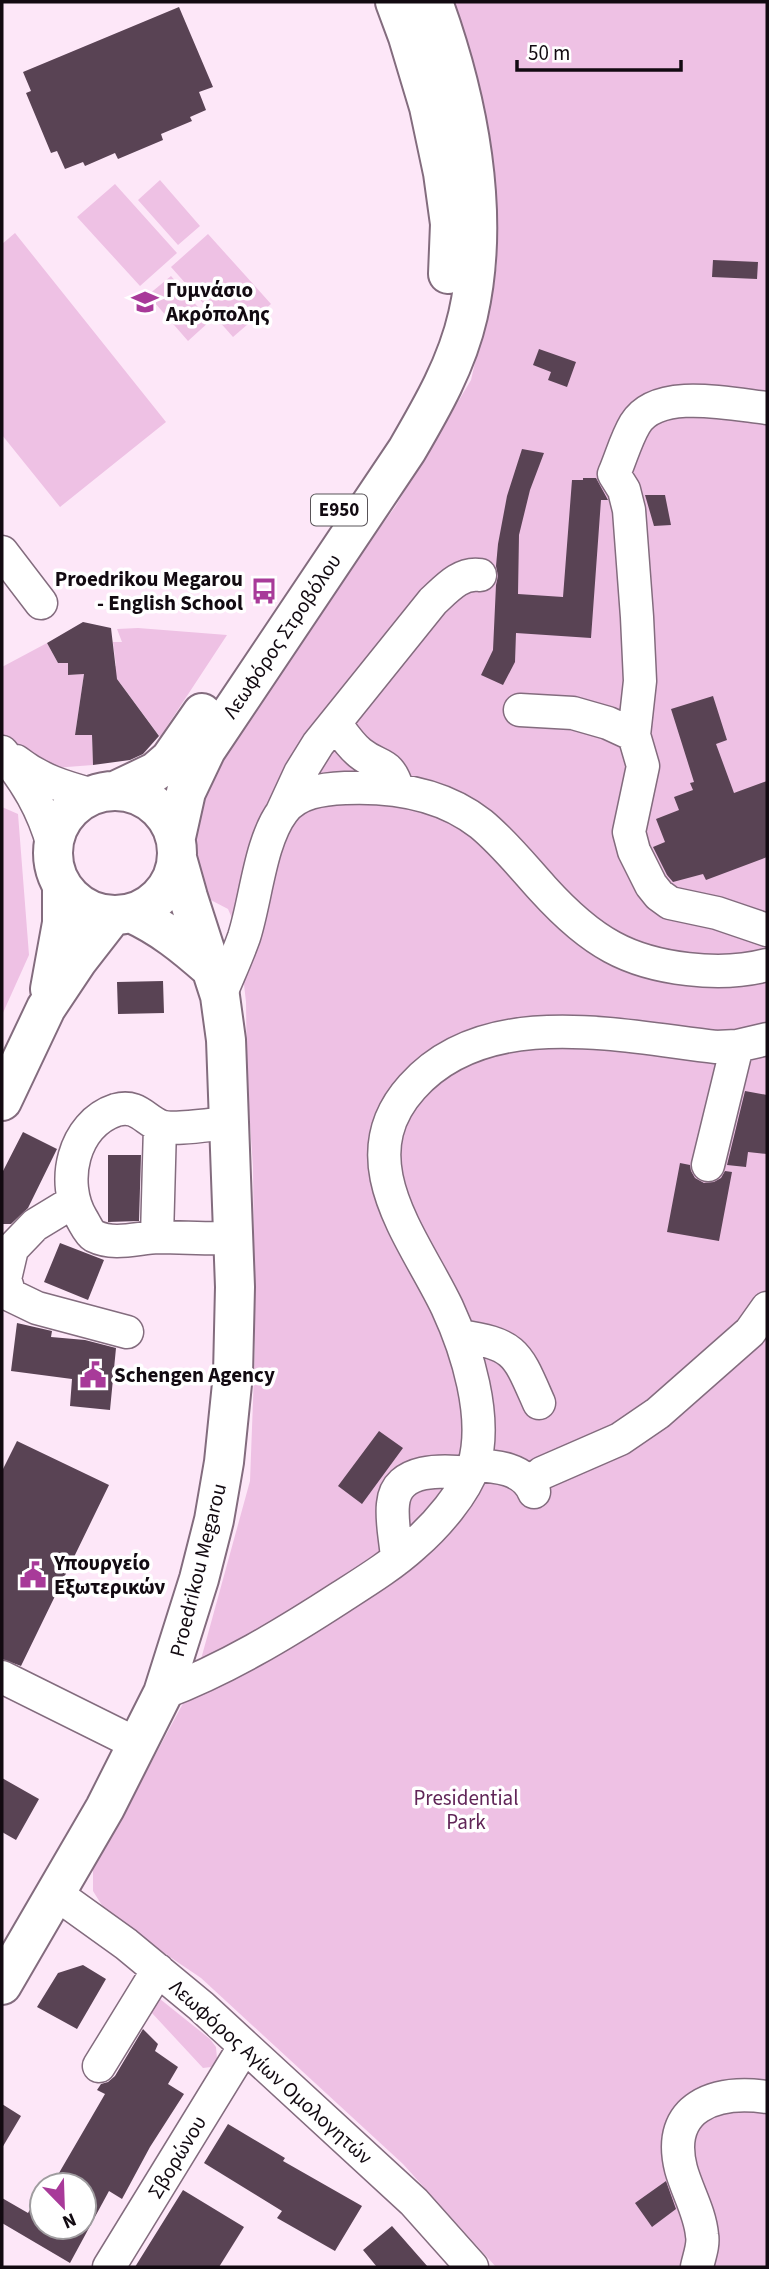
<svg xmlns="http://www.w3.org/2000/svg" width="769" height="2269" font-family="'Source Sans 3',sans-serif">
	<rect width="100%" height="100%" fill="#fde7f8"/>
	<path fill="#eec1e4" d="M450 2H767V2267H496L403 2164 201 1978 108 1915 93 1891V1863L130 1802 195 1681 250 1481 255 1348 253 1167 247 1081 246 1002 238 932 228 909 205 897 195 867 194 799 275 672 395 507 471 380 497 266 493 185Z
		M160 180 200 226 178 245 138 200Z
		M115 184 177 253 140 286 77 217Z
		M15 233 166 422 60 507 2 435V244Z
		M208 234 271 304 233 337 171 267Z
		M171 276 210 321 188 341 148 295Z
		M138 628 227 635 160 737 109 668 116 666 113 642H122L117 629Z
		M47 643 58 663H68V675L84 674 75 735H92L93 765 54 768 2 738V667Z
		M2 807 18 814 29 955 2 1015Z
		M160 1999 210 2039 216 2047 217 2059 211 2067 203 2068 151 2012 148 2008 155 2000Z"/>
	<path fill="#594354" d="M179 7 213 87 199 92 206 110 190 117 192 121 161 134 163 140 118 159 115 153 85 166 83 162 65 169 57 151 51 153 26 93 31 91 23 72Z
		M713 260 758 262 757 279 712 277Z
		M539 349 576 362 567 387 548 380 551 372 533 365Z
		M522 449 544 453 530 490 519 535 518 594 563 597 572 480H583V478H596L608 500H601L591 638 516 633 515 662 503 685 481 675 493 650 496 585 498 576 496 566 498 544 507 496Z
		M645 495H665L671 525 654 526Z
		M83 622 111 628 117 679 159 736 143 754 130 760 93 765 92 735H75L84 674 68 675V663H58L47 643Z
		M713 696 727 740 716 744 734 793 767 781V857L706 880 703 874 673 882 667 875 653 847 665 842 656 819 679 810 674 797 693 790 690 783 694 782 671 709Z
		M163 981 164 1013 118 1014 117 982Z
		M745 1091 767 1095V1154L748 1152 746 1167 727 1165Z
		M23 1132 57 1149 28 1208 11 1224H2V1173Z
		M108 1155H141L139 1221 108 1222Z
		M680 1163 690 1165 691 1171 695 1178 704 1183 714 1182 721 1178 725 1171 732 1172 719 1241 667 1232Z
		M60 1243 104 1260 88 1300 44 1282Z
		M17 1323 52 1331 51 1337 85 1340 116 1348 110 1410 70 1406 72 1379 11 1371Z
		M379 1431 403 1448 362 1504 338 1486Z
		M17 1441 109 1485 21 1666 2 1659V1471Z
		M2 1778 39 1799 16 1840 2 1832Z
		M83 1965 106 1979 77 2029 37 2007 58 1973Z
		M143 2029 158 2044 155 2051 178 2067 168 2084 184 2094 150 2147 122 2199 109 2191 70 2263 2 2223V2198L28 2213 42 2188V2227H84V2185H52L105 2094 97 2090 101 2084 108 2082 115 2076Z
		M2 2104 21 2116 2 2148Z
		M228 2124 285 2158 283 2161 362 2206 335 2251 277 2218 282 2211 204 2163Z
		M666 2181 676 2209 652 2227 635 2203Z
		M183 2190 244 2227 219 2267H135Z
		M392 2226 428 2267H377L363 2250Z"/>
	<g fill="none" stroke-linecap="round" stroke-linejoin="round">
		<g stroke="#836c7e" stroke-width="35">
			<path id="minor" d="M767 408C731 404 657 387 635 424 626 439 621 458 614 474L624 490 629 510 637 617 640 681 634 735 643 766 629 832 634 851 651 885 659 895 670 903 717 913 767 930
				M2 552 41 603
				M520 710 573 713 608 723 634 735
				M335 723C343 734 350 745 360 753 380 769 389 760 398 790
				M2 752C26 781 43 809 53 846
				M16 761C40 780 64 787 93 795
				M282 812 300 773 318 744 433 601C447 588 461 572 480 575
				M220 996C228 976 237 957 244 937 256 900 260 841 283 811 297 792 323 789 345 788 392 786 443 794 481 824 504 843 523 867 543 889 563 911 586 933 612 947 654 970 721 977 767 965
				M229 1123C213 1124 173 1131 160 1126 144 1119 137 1104 116 1110 73 1124 60 1183 82 1219 85 1224 89 1233 94 1236 114 1246 137 1238 158 1237 183 1237 208 1239 233 1238
				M708 1165 737 1046
				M75 1204 63 1208 35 1225 12 1249 5 1279 10 1295 37 1308 127 1332
				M157 1237 160 1126
				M459 1336C516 1344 517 1353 539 1403
				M473 1465C496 1466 524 1468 534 1492
				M530 1483 542 1473 620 1439 658 1413 750 1332 767 1308
				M397 1559C396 1541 391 1522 393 1504 396 1467 444 1470 470 1473
				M2 1677 139 1745
				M163 1693C226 1669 284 1634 341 1597 366 1581 392 1565 414 1545 436 1526 465 1493 474 1465 488 1417 467 1350 447 1307 414 1238 346 1160 412 1087 486 1004 619 1036 716 1047L737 1046 767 1039
				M55 1893 126 1944 201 2006 414 2202 472 2267
				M99 2066 158 1970
				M109 2267 244 2047
				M697 2267C699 2257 704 2245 702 2235 700 2212 687 2191 681 2169 665 2106 716 2090 767 2097"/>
		</g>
		<g stroke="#836c7e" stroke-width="42">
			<path id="major" d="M395 2 408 37 429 107 443 173 450 224 448 274
				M53 853a62 62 0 1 1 124 0a62 62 0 1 1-124 0Z
				M115 791 155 772 170 759 202 713
				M176 837 186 792 206 750 407 450C432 407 457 364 468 315 491 213 468 98 433 2
				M131 913C162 927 185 946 210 968
				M50 989 62 923V885
				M2 1101 46 1008 78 960 113 915
				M2 1985 105 1808 163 1693 199 1579 214 1520 224 1462 233 1374 235 1287 226 1040 220 996 188 897 177 858"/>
		</g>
		<use href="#minor" stroke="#fff" stroke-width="32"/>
		<use href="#major" stroke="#fff" stroke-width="38"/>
	</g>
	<defs>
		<g id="school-bare" transform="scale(2.1)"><path d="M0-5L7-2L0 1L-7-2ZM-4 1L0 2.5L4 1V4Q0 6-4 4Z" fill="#a83a99" stroke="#fff" stroke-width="2.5" paint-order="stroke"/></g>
		<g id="bus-bare" transform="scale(2.1)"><path d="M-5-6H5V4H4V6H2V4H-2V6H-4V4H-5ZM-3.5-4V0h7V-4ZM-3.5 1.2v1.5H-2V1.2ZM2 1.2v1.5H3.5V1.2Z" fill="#a83a99" stroke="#fff" stroke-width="2.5" paint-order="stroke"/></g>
		<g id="civic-bare" transform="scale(2.1)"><path d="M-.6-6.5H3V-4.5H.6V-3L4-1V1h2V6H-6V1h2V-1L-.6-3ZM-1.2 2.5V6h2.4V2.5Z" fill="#a83a99" stroke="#fff" stroke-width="2.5" paint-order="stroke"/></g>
	</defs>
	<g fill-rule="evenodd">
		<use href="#school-bare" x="145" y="302"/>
		<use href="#bus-bare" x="264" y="591"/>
		<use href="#civic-bare" x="93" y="1375"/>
		<use href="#civic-bare" x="33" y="1575"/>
	</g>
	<g text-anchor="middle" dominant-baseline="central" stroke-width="7" stroke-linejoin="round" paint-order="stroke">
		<rect fill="#fff" stroke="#595458" stroke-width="2" x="311" y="494.5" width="56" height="31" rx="5"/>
		<g font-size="19" font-weight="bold" fill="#120a11">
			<text x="339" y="510">E950</text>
		</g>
		<g font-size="21" font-weight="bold" fill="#120a11" stroke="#fff" text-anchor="start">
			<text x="166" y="290">Γυμνάσιο<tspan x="166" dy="24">Ακρόπολης</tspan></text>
			<text x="243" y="579" text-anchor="end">Proedrikou Megarou<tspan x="243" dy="24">- English School</tspan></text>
			<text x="114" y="1375">Schengen Agency</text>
			<text x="54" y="1563">Υπουργείο<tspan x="54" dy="24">Εξωτερικών</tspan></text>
		</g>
		<g font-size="21" fill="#120a11" stroke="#fff">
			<text transform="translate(282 636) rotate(-56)">Λεωφόρος Στροβόλου</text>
			<text transform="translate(198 1570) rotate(-76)">Proedrikou Megarou</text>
			<text transform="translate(271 2072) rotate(42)">Λεωφόρος Αγίων Ομολογητών</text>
			<text transform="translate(177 2157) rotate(-59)">Σβορώνου</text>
		</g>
		<g font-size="21" fill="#612658" stroke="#fff">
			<text x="466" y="1798">Presidential<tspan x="466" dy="24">Park</tspan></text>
		</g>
	</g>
	<rect width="769" height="2269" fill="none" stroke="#120a11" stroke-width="7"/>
	<g transform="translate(63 2206) rotate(157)"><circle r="33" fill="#ffffff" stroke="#a09da0" stroke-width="2"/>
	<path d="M0-5L12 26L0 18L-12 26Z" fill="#a83a99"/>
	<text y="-10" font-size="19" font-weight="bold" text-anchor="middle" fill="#120a11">N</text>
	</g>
	<path d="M517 60v10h164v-10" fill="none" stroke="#120a11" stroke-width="3.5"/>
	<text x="528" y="60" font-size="21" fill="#120a11" stroke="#ffffff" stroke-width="5" paint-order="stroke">50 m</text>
</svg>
